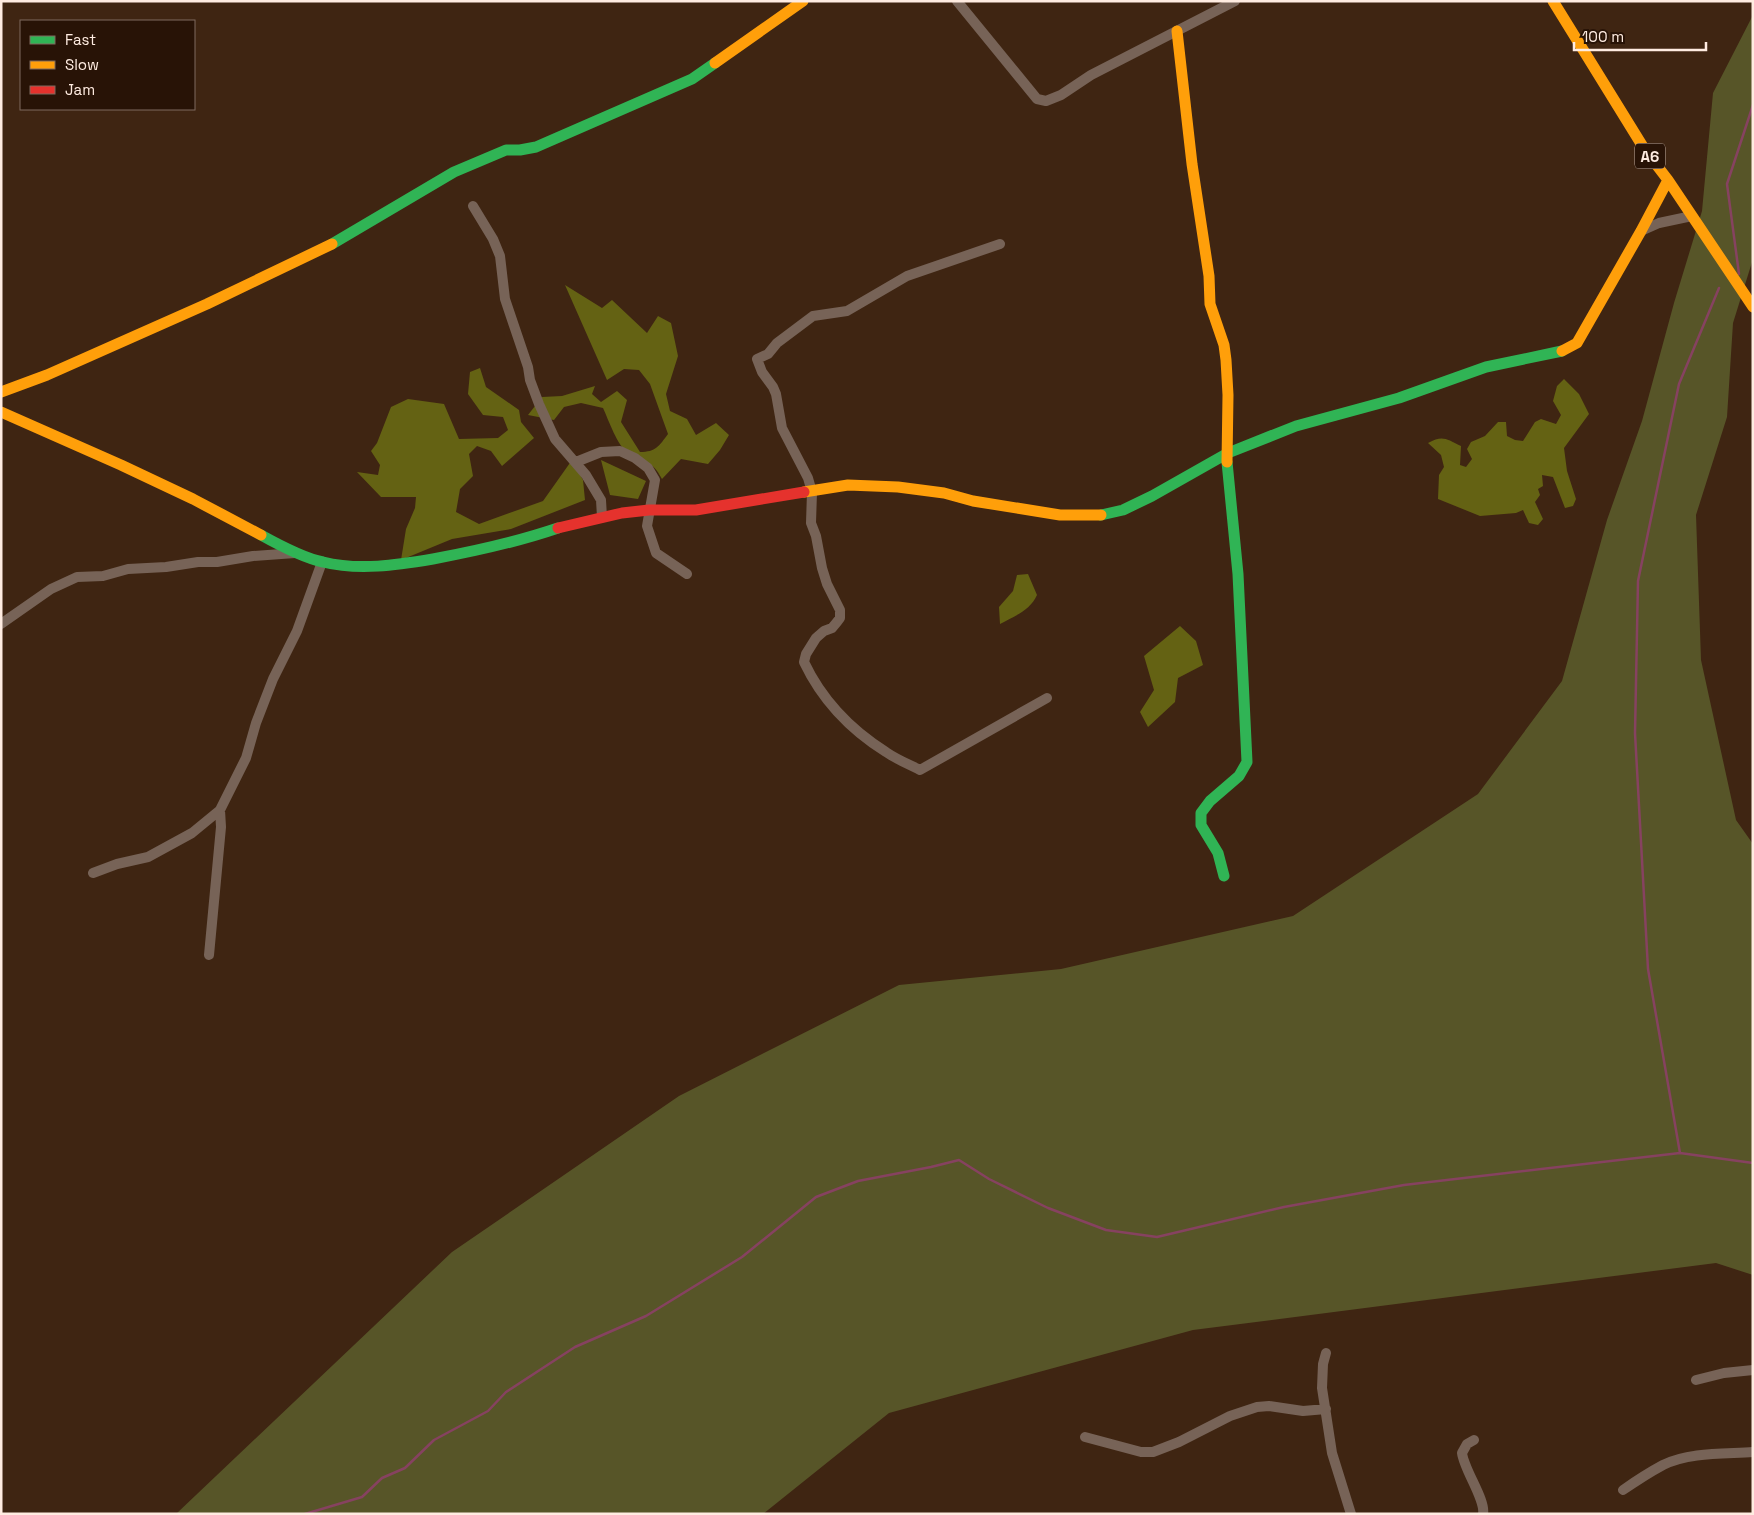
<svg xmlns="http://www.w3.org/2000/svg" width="1754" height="1515" font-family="'Space Grotesk',sans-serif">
	<rect width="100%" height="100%" fill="#3f2512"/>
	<path fill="#575528" d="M1753 15V259L1733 323 1727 417 1696 515 1701 660 1736 820 1753 844V1275L1716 1263 1193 1330 889 1413 763 1514H176L452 1252 679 1096 899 985 1061 969 1293 916 1478 794 1562 681 1607 520 1642 421 1674 303 1702 211 1713 93Z"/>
	<path fill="#646213" d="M565 285 602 308 612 300 647 333 658 316 671 323 678 356 666 394 670 411 687 419 696 435 716 423 729 435 720 450 708 464 681 459 662 479C651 458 644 465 628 453 617 445 609 421 603 408L581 403 564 407 554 420 528 415 542 397 562 396 595 386 592 394 601 402 617 391 627 400 621 422 640 452C656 452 659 446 668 434L650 384 639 370 624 369 607 380Z
		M480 368 486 387 519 410 521 422 534 438 502 466 491 451 477 446 469 454 473 476 460 489 456 512 479 524 543 501 572 460 583 480 585 500 511 529 452 539 401 560 406 529 415 508 416 497H381L357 472 378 475 380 465 371 451 377 443 391 407 408 399 444 404 459 439 498 438 508 430 503 417 483 415 468 394 470 372Z
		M1564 379 1579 394 1589 414 1564 448 1567 471 1576 499 1573 506 1565 508 1553 477 1542 475 1543 486 1538 489 1540 495 1535 502 1543 519 1538 525 1529 523 1523 510 1516 513 1480 516 1438 499 1439 475 1444 467 1441 455 1428 443C1443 435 1446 439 1461 446L1460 465 1466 467 1472 459 1467 449 1471 442 1485 436 1498 422H1506L1507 436 1515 440 1523 441 1535 422 1541 419 1556 424 1561 415 1553 401 1557 386Z
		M601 460 646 481 638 499 610 495Z
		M1028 574 1037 595C1030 611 1014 616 1000 624L999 607 1013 591 1017 575Z
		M1180 626 1196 641 1203 665 1178 678 1175 702 1148 727 1140 712 1154 690 1144 656Z"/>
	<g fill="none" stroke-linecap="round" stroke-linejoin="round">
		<path stroke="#864260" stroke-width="2.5" d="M1739 274 1727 184 1753 105
			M1680 1153 1648 969 1635 733 1638 581 1679 384 1719 288
			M305 1514 362 1497 382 1478 405 1468 434 1440 488 1411 506 1392 575 1347 646 1316 742 1257 816 1197 858 1181 931 1167 959 1160 989 1179 1048 1208 1106 1230 1157 1237 1284 1207 1404 1185 1680 1153 1753 1163"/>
		<path stroke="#776357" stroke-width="10" d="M957 1 1037 99 1046 101 1061 95 1091 75 1235 1
			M473 206 493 239 500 256 505 299 528 367 530 380 539 404 555 439 586 475 601 500 602 517
			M1641 231 1659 223 1692 216
			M1000 244 907 276 847 311 813 316 777 343 768 354 757 359 762 372 773 387 776 394 782 428 808 478 812 492 811 523 816 536 822 568 827 584 840 610V618L837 622 832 628 824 631 816 638 806 654 804 662C822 700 851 730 886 752 896 759 908 764 920 770L1047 698
			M576 462 601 452 620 451 635 458 648 468 655 480 647 526 656 553 687 574
			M1 624 51 589 77 577 103 576 128 569 166 567 198 562H217L253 556 295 553
			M93 873 117 864 148 857 192 833 220 810 246 758 256 723 273 679 297 631 322 562
			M209 955 221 827 220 810
			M1326 1353 1323 1364 1322 1388 1332 1453 1351 1514
			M1696 1380 1724 1373 1753 1370
			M1085 1437 1141 1452H1153L1179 1442 1230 1416 1257 1407 1269 1406 1303 1411 1326 1409
			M1474 1440 1467 1444 1462 1453C1464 1470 1486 1500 1483 1514
			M1623 1490C1636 1481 1650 1472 1663 1465 1689 1452 1725 1454 1753 1452"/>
		<path stroke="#30b455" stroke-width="11" d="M332 244 454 172 506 150H520L536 147 692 79 715 63
			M1101 515 1123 510 1152 496 1228 453 1296 426 1399 398 1486 367 1562 351
			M261 535C279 545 303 558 323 562 359 571 397 565 433 559 476 551 517 542 558 528
			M1224 876 1218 853 1201 825V813L1210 801 1239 776 1247 762 1238 574 1227 462"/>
		<path stroke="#ff9f0a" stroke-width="11" d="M1553 1 1645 150 1668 180 1753 307
			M1177 31 1192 164 1209 276 1210 304 1224 345 1226 360 1228 395 1227 462
			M715 63 803 1
			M1562 351 1577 343 1641 231 1668 180
			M1 392 47 375 207 304 332 244
			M1 412 121 465 193 499 261 535
			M804 492 848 485 898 487 944 493 973 501 1060 515H1101"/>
		<path stroke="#e5322d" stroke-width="11" d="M558 528 622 513 649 510H696L804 492"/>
	</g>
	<g text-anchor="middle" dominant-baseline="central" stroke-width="4.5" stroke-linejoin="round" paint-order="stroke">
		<rect fill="#281306" stroke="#beab9f" stroke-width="1" x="1635" y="143.5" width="30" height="25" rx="4"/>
		<g font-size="15" font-weight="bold" fill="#ffece1">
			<text x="1650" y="156">A6</text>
		</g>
	</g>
	<rect width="1754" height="1515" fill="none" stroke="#ffece1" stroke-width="5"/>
	<rect x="20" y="20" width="175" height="90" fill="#281306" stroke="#7e6a5e"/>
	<rect x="30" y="36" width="25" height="8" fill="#30b455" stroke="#7e6a5e"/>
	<text x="65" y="45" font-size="15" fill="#ffece1">Fast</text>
	<rect x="30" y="61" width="25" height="8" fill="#ff9f0a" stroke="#7e6a5e"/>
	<text x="65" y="70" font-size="15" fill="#ffece1">Slow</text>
	<rect x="30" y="86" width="25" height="8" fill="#e5322d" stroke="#7e6a5e"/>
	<text x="65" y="95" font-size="15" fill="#ffece1">Jam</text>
	<path d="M1574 42v8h132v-8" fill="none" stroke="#ffece1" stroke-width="2.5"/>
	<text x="1582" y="42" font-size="15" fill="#ffece1" stroke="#281306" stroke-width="4" paint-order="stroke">100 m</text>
</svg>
